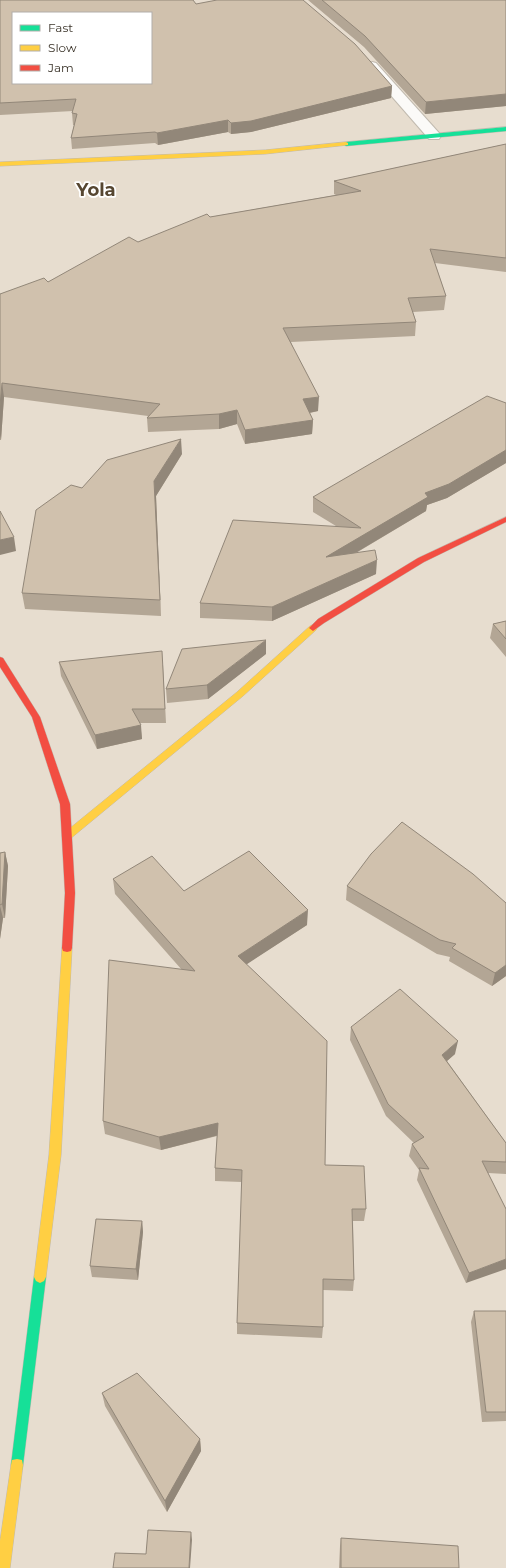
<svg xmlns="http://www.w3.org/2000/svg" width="506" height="1568" font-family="Montserrat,sans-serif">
	<rect width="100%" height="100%" fill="#e7ddcf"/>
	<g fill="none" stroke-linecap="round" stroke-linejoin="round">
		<g stroke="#c1baaf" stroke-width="2">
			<path id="street" d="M372 62 376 63 439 133 441 136 439 139H429L368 69 366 66Z"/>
		</g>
		<g stroke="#c1baaf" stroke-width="1">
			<path id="fast" d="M506 127V131L346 146 343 144 346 142Z
				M40 1271 44 1273 46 1277 23 1465 22 1470 17 1471 12 1470 11 1465 34 1277 36 1273Z"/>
		</g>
		<g stroke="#c1baaf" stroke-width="1">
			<path id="slow" d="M346 142 348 143V145L265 154 0 166V162L265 150Z
				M313 625 317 628 316 630 243 696 70 839H64L62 836 64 833 237 692 310 626Z
				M67 944 71 945 72 948 61 1155 46 1277 44 1281 40 1283 36 1281 34 1277 49 1155 62 948 63 945Z
				M17 1459 22 1460 23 1465 10 1568H0V1541L11 1465 12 1460Z"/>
		</g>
		<g stroke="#c1baaf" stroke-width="1">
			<path id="jam" d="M506 517V522L424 562 324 623 313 631 309 628 318 619 418 558Z
				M0 657 3 658 40 717 70 804 75 893 72 948 71 951 67 952 63 951 62 948 65 893 60 804 32 717 0 667Z"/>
		</g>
		<use href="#street" fill="#fbfaf8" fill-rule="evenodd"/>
		<use href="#fast" fill="#16e098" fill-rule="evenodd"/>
		<use href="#slow" fill="#ffcf43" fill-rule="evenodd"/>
		<use href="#jam" fill="#f24e42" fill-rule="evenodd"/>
	</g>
	<path fill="#b3a695" d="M0 0 196 4 392 86 391 98 251 132 231 134 228 132 158 145 155 143 72 149 71 138 74 125H73L72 113 73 111 0 115Z
		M308 0H506V106L425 114 364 47Z
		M506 144V272L435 263 446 296 444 310 413 312 416 322 415 336 291 342 318 411 310 413 313 420 312 434 245 444 237 424 219 429 148 432 147 418 148 416 4 397 1 440H0V294L48 282 138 242 210 217 336 195 334 194V181Z
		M506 403V463L447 498 427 505 426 511 356 553 376 574 272 621 200 618V603L336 526 313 512V497Z
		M182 454 156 496 161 616 25 609 22 593 82 488Z
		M506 621V657L490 638 493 624Z
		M266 654 208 699 167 703 166 689Z
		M59 662 163 665 166 723H140L142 739 97 749 61 676Z
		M5 852 8 866 5 918H3L0 939V853Z
		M113 879 184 891 307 925 246 964 325 1165 366 1209 364 1221H353L354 1280 353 1291 323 1290V1327L322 1338 237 1334V1323L242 1182 215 1181V1168L217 1136 161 1150 105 1134 103 1121 182 970 115 894Z
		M347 886 506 903V976L492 986 449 961 450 957 437 954 346 900Z
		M351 1027 455 1054 447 1061 506 1143V1174L488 1173 506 1209 466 1283 417 1180 419 1170 409 1156 412 1144 414 1143 386 1116 350 1040Z
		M142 1221 143 1232 138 1280 92 1277 90 1266Z
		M474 1311H506V1421L482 1422 471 1322Z
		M102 1393 200 1439 201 1451 167 1512 105 1406Z
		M341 1538 459 1568H339L340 1546Z"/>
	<path fill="#928779" d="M392 86 391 98 251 132 231 134V123Z
		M506 94V106L425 114 426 102Z
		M228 120V132L158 145 157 133Z
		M2 383 4 397 1 440 0 435V406Z
		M319 397 318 411 303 414V399Z
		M237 410V424L219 429V414Z
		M313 420 312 434 245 444V430Z
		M181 439 182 454 156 496 161 616 154 481Z
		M506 450V463L447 498 427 505 426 511 325 571 326 557 425 493Z
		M14 537 16 551 0 555V540Z
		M377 560 376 574 272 621V607Z
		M266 640V654L208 699 207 685Z
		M141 725 142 739 97 749 95 735Z
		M5 852 8 866 5 918 2 904Z
		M0 906 3 918 0 939Z
		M308 910 307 925 238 970V956Z
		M506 965V976L492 986 495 973Z
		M458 1041 455 1054 440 1067 442 1055Z
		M218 1123 219 1135 161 1150 159 1137Z
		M142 1221 143 1232 138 1280 136 1269Z
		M506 1259V1269L466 1283 469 1273Z
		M200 1439 201 1451 167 1512 165 1501Z
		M191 1532 192 1540 190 1568H189Z"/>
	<path fill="#d0c1ad" stroke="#928779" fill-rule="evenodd" d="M0 0H193L196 4 217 0H303L355 44 392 86 251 121 231 123 228 120 157 133 155 132 71 138 77 114 72 113 76 99 0 103ZM13 13H151V83H13Z
		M322 0H506V94L426 102 365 36Z
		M506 144V258L430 249 446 296 408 298 416 322 283 328 319 397 303 399 313 420 245 430 237 410 219 414 147 418 160 404 2 383 0 406V294L44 278 48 282 129 237 138 242 207 214 210 217 361 191 334 181Z
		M487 396 506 403V450L449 484 425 493 428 497 326 557 375 550 377 560 272 607 200 603 233 520 361 528 313 497Z
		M181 439 154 481 160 600 22 593 36 510 71 485 82 488 107 460Z
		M0 511 14 537 0 540Z
		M506 621V639L493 624Z
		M266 640 207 685 166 689 182 649Z
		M162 651 165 709H132L141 725 95 735 59 662Z
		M402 822 473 874 506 903V965L495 973 452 948 456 944 440 940 347 886 371 854Z
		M249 851 308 910 238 956 327 1041 325 1165 364 1166 366 1209H352L354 1280 323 1279V1327L237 1323 242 1170 215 1168 218 1123 159 1137 103 1121 109 960 195 971 113 879 152 856 184 891Z
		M5 852 2 904 0 905V853Z
		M400 989 458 1041 442 1055 506 1143V1162L482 1161 506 1209V1259L469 1273 419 1168 429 1169 412 1144 424 1137 388 1104 351 1027Z
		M96 1219 142 1221 136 1269 90 1266Z
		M474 1311H506V1412H486Z
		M137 1373 200 1439 165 1501 102 1393Z
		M148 1530 191 1532 189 1568H113L115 1553 146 1554Z
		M341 1538 458 1546 459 1568H341Z"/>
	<g text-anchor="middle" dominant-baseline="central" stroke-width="3.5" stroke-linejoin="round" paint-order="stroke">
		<g font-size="18" font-weight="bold" fill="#564631" stroke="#fff">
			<text x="96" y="190">Yola</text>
		</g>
	</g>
	<rect x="12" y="12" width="140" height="72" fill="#ffffff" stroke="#b1aeaa"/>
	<rect x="20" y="25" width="20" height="6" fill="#16e098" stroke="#b1aeaa"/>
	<text x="48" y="32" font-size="12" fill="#3b342a">Fast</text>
	<rect x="20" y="45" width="20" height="6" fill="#ffcf43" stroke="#b1aeaa"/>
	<text x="48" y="52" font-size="12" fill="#3b342a">Slow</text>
	<rect x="20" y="65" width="20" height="6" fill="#f24e42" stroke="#b1aeaa"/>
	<text x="48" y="72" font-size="12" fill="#3b342a">Jam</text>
</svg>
